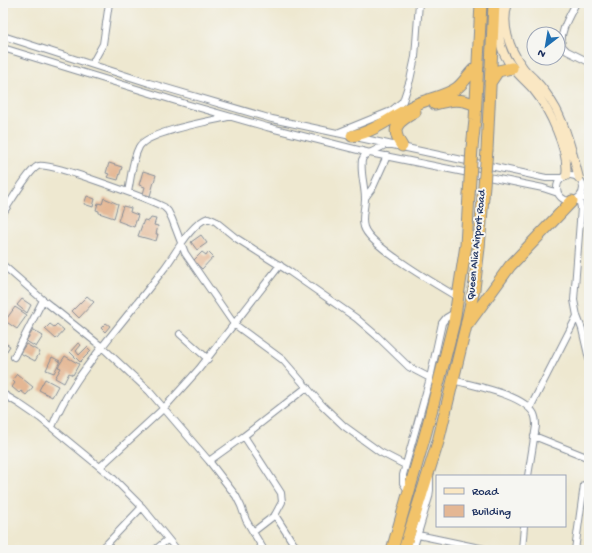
<svg xmlns="http://www.w3.org/2000/svg" width="592" height="553" font-family="'Gochi Hand',sans-serif">
	<rect width="100%" height="100%" fill="#f6f6f2"/>
	<filter id="ink" filterUnits="userSpaceOnUse"><feTurbulence type="fractalNoise" baseFrequency=".025" numOctaves="2"/><feDisplacementMap in="SourceGraphic" scale="8" xChannelSelector="R" yChannelSelector="G"/><feConvolveMatrix kernelMatrix="1 2 1 2 8 2 1 2 1" color-interpolation-filters="sRGB"/></filter>
	<filter id="wash" filterUnits="userSpaceOnUse"><feTurbulence type="fractalNoise" baseFrequency=".012" numOctaves="4" result="noise"/><feDisplacementMap in="SourceGraphic" scale="16" xChannelSelector="R" yChannelSelector="G"/><feGaussianBlur stdDeviation="0.9" result="paint"/><feColorMatrix in="noise" values="0 0 0 0 0 0 0 0 0 0 0 0 0 0 0 0 0 1.4 0 .05"/><feComposite in="paint" operator="in"/></filter>
	<g filter="url(#wash)">
		<rect width="100%" height="100%" fill="#eee8d0"/>
		<g id="blocks">
			<path fill="#e4b794" d="M109 163 122 167 118 180 107 177 109 174 106 173Z
				M143 171 156 175 150 196 143 194 145 187 139 185Z
				M87 196 95 199 93 207 84 204Z
				M104 198 118 204 114 218 99 213V211L96 210 98 203 102 204Z
				M123 206 131 208 130 212 138 215 134 227 118 221Z
				M151 218 156 219 154 225 158 226 156 234H158L156 241 138 236 144 220 149 221Z
				M201 235 207 243 197 250 191 242Z
				M202 252 206 255 208 252 213 257 202 269 193 261Z
				M87 296 94 302 79 318 72 311Z
				M22 299 31 305 27 313 17 305Z
				M15 307 27 315 17 329 5 321Z
				M106 323 110 326 105 332 101 328Z
				M50 324 54 327 57 324 64 330 56 339 45 329Z
				M33 330 43 336 36 347 26 341Z
				M3 342 10 346 3 357Z
				M78 343 81 345 76 351 79 355 87 347 91 351 80 362 70 352Z
				M26 344 40 352 35 361 20 353Z
				M65 356 79 364 73 375 69 373 64 383 55 378 61 368 58 367Z
				M52 357 60 361 54 373 46 370Z
				M17 374 33 387 26 395 21 391 19 393 12 387 15 383 12 380Z
				M45 379 58 386 52 397 39 390Z"/>
		</g>
	</g>
	<g filter="url(#ink)">
		<use href="#blocks" fill-opacity="0" stroke="#848c97" stroke-width="1"/>
		<g fill="none" stroke-linecap="round" stroke-linejoin="round">
			<g stroke="#848c97" stroke-width="8">
				<path id="street" d="M576 3C570 15 559 32 562 46L567 51 589 62
					M3 36 149 83 272 119 546 178H563
					M3 48 186 104 267 127 370 153 543 188 558 193
					M92 64 103 44 109 3
					M337 133 391 111 403 101 410 80 415 57 419 3
					M387 144 364 156 362 160C360 173 365 186 365 199 365 208 361 218 364 227 370 247 439 286 459 298
					M557 188a13 13 0 1 1 26 0a13 13 0 1 1-26 0Z
					M128 192C131 178 132 160 139 147 146 132 210 121 228 117
					M365 198 373 187 387 156
					M578 198 589 199
					M577 199 580 203 581 208 574 300 577 316 582 329 589 359
					M3 213C10 203 29 170 38 166 51 162 148 199 164 207L168 211 172 219 185 253 234 324 283 360 322 405 344 426 380 452 405 465
					M3 265 43 300 102 347 149 391 209 461 236 496 241 506 246 520 253 532 275 515 293 543 300 550
					M180 334 208 359
					M14 357 43 300
					M453 380C474 386 523 394 534 414 536 418 536 422 536 426L528 476
					M3 394 18 403 40 418 112 477 142 507 177 550
					M530 408 577 316
					M52 427C65 392 90 362 113 333 130 312 147 291 163 270 175 255 190 224 208 218L215 221 236 238 290 272 356 318 377 336 409 367 430 378
					M244 436 281 493 282 502 275 515
					M534 436 589 458
					M209 461 244 436 307 387
					M100 467 164 408 199 369 280 265
					M409 492 403 483V475L430 378 442 323 446 318 456 312
					M253 532 264 550
					M418 535 489 550
					M101 550 142 507
					M155 550 168 539
					M413 550 429 497 430 490V478
					M522 550 524 526
					M575 550 584 485"/>
			</g>
			<g stroke="#848c97" stroke-width="10">
				<path id="secondary" d="M499 3C499 20 497 38 504 54 511 69 523 78 533 89 549 108 570 152 566 176
					M508 3C501 24 509 49 522 66 525 71 530 75 534 79 543 88 550 98 556 109 567 130 573 155 579 178"/>
			</g>
			<g stroke="#848c97" stroke-width="13">
				<path id="highway" d="M490 83 498 71 512 68
					M435 104C450 100 461 98 475 105
					M352 136C378 131 396 113 419 103 431 98 446 96 457 88 465 82 469 72 478 66
					M402 146C390 128 397 122 415 112
					M472 148 475 120 481 3
					M487 150 494 3
					M468 324 510 266 572 201
					M392 550 426 432 454 322 466 245 469 195
					M404 550 438 442 466 326 474 289 479 248 483 197"/>
			</g>
			<use href="#street" stroke="#fff" stroke-width="6"/>
			<use href="#secondary" stroke="#fae7c3" stroke-width="8"/>
			<use href="#highway" stroke="#f2c36a" stroke-width="11"/>
			<g stroke="#848c97" stroke-width="13" stroke-linecap="butt">
				<path id="highway-bridge" d="M469 195 472 148
					M483 197 487 150"/>
			</g>
			<use href="#highway-bridge" stroke="#f2c36a" stroke-width="11"/>
		</g>
	</g>
	<g text-anchor="middle" dominant-baseline="central" stroke-width="4" stroke-linejoin="round" paint-order="stroke">
		<g font-size="11" fill="#1b2f5e" stroke="#f6f6f2">
			<text transform="translate(477 245) rotate(-84)">Queen Alia Airport Road</text>
		</g>
	</g>
	<rect width="592" height="553" fill="none" stroke="#f6f6f2" stroke-width="16"/>
	<rect x="436" y="475" width="130" height="52" fill="#f6f6f2" stroke="#9ea6b7"/>
	<rect x="444" y="488" width="20" height="6" fill="#fae7c3" stroke="#9ea6b7"/>
	<text x="472" y="495" font-size="12" fill="#1b2f5e">Road</text>
	<rect x="444" y="505" width="20" height="12" fill="#e4b794" stroke="#9ea6b7"/>
	<text x="472" y="515" font-size="12" fill="#1b2f5e">Building</text>
	<g transform="translate(546 46) rotate(211)"><circle r="19" fill="#f6f6f2" stroke="#9ea6b7"/>
	<path d="M0-3L7 15L0 10L-7 15Z" fill="#1f6fb2"/>
	<text y="-6" font-size="11" font-weight="bold" text-anchor="middle" fill="#1b2f5e">N</text>
	</g>
</svg>
